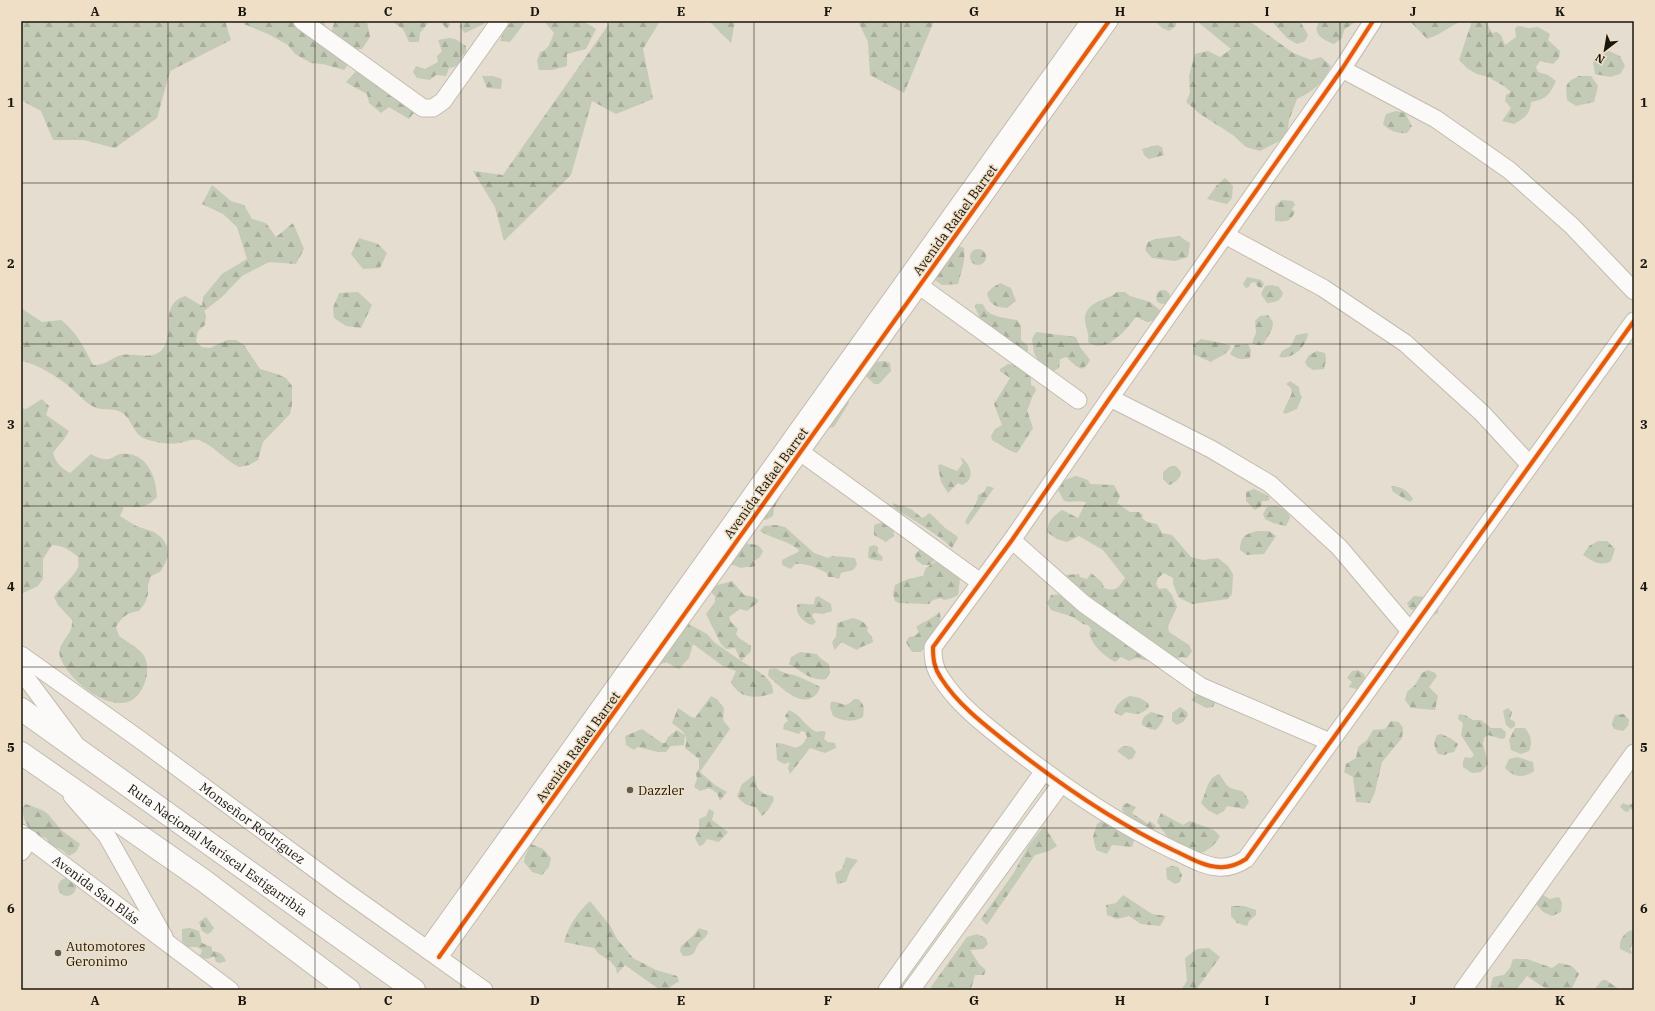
<svg xmlns="http://www.w3.org/2000/svg" width="1655" height="1011" font-family="'IBM Plex Serif',serif">
	<defs>
		<pattern id="forest-firs" width="22" height="20" patternUnits="userSpaceOnUse"><rect width="22" height="20" fill="#c3cab5"/><path d="M5 1l3.5 6h-7zM16 11l3.5 6h-7z" fill="#a7ad9a"/></pattern>
	</defs>
	<rect width="100%" height="100%" fill="#e5ddcf"/>
	<path fill="url(#forest-firs)" d="M21 21H225L231 40 170 71 157 118 115 148 84 140H53L41 111 21 100Z
		M246 21H324L327 35 350 62 344 70 323 64 311 63 295 54 288 45 268 34 244 24Z
		M332 21H367L370 37 362 49 347 50 331 34 334 23Z
		M391 21H448L450 25 447 29 441 22 428 23 420 33 419 42H409L403 29Z
		M466 21H485L484 24 465 33 459 26Z
		M513 21H526L510 42 500 41 505 28Z
		M544 21H561L563 23C575 17 586 22 596 29L586 49 567 54V66L552 70H539L537 61 540 52C549 50 551 40 554 33Z
		M611 21H660L643 49 653 99 616 114 592 101 571 175 504 241 495 207 473 171 503 175Z
		M709 21H735L731 43Z
		M858 21H934L904 93 870 75 868 42Z
		M1155 21H1176V26L1169 31 1162 28Z
		M1200 21H1249L1293 53 1311 60 1321 57 1331 66C1322 84 1315 90 1297 99L1289 120 1287 137 1260 151 1246 147 1233 135 1200 114 1186 102 1190 93 1189 76 1195 54 1208 51 1220 57 1231 49 1199 23Z
		M1274 21H1300L1308 35 1305 41 1297 44 1287 38 1274 24Z
		M1320 21H1355V22L1344 30 1342 38 1334 44C1324 40 1310 34 1320 21Z
		M1410 21H1467L1457 23 1439 34 1427 39Z
		M1472 21H1486L1492 33 1497 32 1501 35 1505 45 1516 37 1515 29 1517 26 1529 28 1538 27 1550 34 1548 40 1560 51 1559 58 1553 64 1540 61 1536 67 1538 72 1548 75 1556 81C1549 95 1547 99 1531 102 1530 114 1525 118 1514 124L1502 121 1511 108 1505 101 1506 95 1511 92 1504 86 1488 77 1477 74 1468 69 1459 60Z
		M449 38 455 39 466 46V52L460 58V62L455 67 449 68 446 76 436 75 430 80 417 78 413 72 416 66 425 69 438 62 437 56 442 51 438 40Z
		M1609 51 1620 56 1625 66 1620 74 1610 77 1595 74 1593 62 1600 54Z
		M357 70 416 110 409 119 389 107 381 113 369 103 367 94 354 87 346 82Z
		M482 76H493L502 79 501 89 487 88Z
		M1579 76H1591L1598 86 1594 102 1576 106 1567 100C1566 85 1564 83 1579 76Z
		M1396 111 1405 113 1412 126 1407 133C1399 134 1389 131 1383 124L1386 114Z
		M1157 145 1162 147 1164 155 1149 159 1144 155 1142 149Z
		M1225 178 1233 186 1232 198 1227 204 1207 199 1217 185Z
		M212 185 231 201 244 205 252 219 266 223 276 237 293 223 304 249 296 264 269 262 242 276 222 297 204 311 206 315 205 325 198 331 196 341 201 347 210 348 227 340H236L244 345 260 369 277 374 286 378 292 386V405L290 414 263 442 258 460 249 465 239 467C225 460 214 446 199 440 191 438 186 442 179 443 168 445 149 442 140 436 133 430 130 417 121 412 112 407 102 412 92 406 81 399 73 388 62 381 51 373 34 363 21 361V308L42 322 61 320C76 331 85 349 93 365 108 365 110 358 122 355 133 353 148 359 158 353 177 342 160 312 177 300 179 298 183 297 185 296L202 306 203 297 222 274 247 259 237 227 223 214 202 204Z
		M1282 200 1293 201 1295 205 1292 209 1295 212C1290 222 1286 222 1275 221V206Z
		M1179 236 1190 243 1188 257 1175 261 1152 258 1145 250 1148 242 1155 239Z
		M359 238 378 244 387 253 380 268 363 269 351 254Z
		M945 241 964 248C966 261 961 272 958 284L942 285 929 276Z
		M970 257a8 8 0 1 1 16 0a8 8 0 1 1-16 0Z
		M1247 277 1261 280 1264 284 1262 288 1258 287 1255 282 1251 283 1249 287 1246 288 1243 284Z
		M1000 283 1011 288 1016 301 1007 308C996 307 989 305 987 293L992 288Z
		M1272 285 1279 287 1283 293C1280 302 1276 302 1267 303L1261 294 1265 286Z
		M1156 297a7 7 0 1 1 14 0a7 7 0 1 1-14 0Z
		M358 292 372 305 361 328 346 326 334 318 333 308 339 293Z
		M1117 292H1125L1130 296 1150 302 1161 311 1157 320 1147 322 1136 317C1126 330 1106 355 1088 342 1090 333 1084 325 1085 317 1088 300 1107 301 1117 292Z
		M976 304C987 303 982 307 988 312 994 317 1010 319 1017 320L1021 326V340L1028 346V351L1025 353 983 326 975 307Z
		M1268 315 1273 322 1272 329 1263 345H1256L1252 343 1256 333 1255 321 1260 316Z
		M1036 332 1076 337 1080 347 1090 360 1087 365 1082 369 1076 366 1066 357 1060 359 1059 368 1052 372 1043 369 1034 353 1032 339Z
		M1308 333C1307 346 1293 360 1279 357L1282 351 1291 346 1296 335Z
		M1201 339 1222 343 1231 346C1228 355 1217 357 1211 362L1193 354V345Z
		M1248 344 1251 350 1250 358C1241 360 1237 359 1230 354L1235 345Z
		M1317 351 1325 353 1326 360 1324 369 1313 370 1307 366 1305 362 1309 355Z
		M884 361 890 363 891 371 879 384H874L864 374 866 370 873 367 876 362Z
		M1008 364 1024 365 1031 379V385L1035 387 1036 391C1031 396 1031 404 1027 410L1033 428 1017 453C1008 451 1000 444 992 440L991 436 995 429 1002 425 994 404 1010 378 1000 371V369Z
		M1290 381 1299 387 1300 394 1302 397 1297 409 1285 414 1283 412 1292 393 1291 388 1286 384Z
		M845 394 849 403 834 427 819 430Z
		M42 399 49 406 46 415 69 431C65 440 58 445 53 453 56 463 61 468 70 473 78 467 83 460 91 454 96 457 102 460 109 459 113 458 116 455 120 454 146 451 156 475 157 497 146 509 139 507 124 507L120 516 136 526 154 532 162 538 167 546 168 555 165 564 160 572 151 576 148 585V594L145 603 139 611C127 613 122 616 116 627L119 636C126 641 135 646 141 652 154 665 145 696 128 702 104 709 68 679 60 657 57 645 67 639 71 629 72 627 72 623 72 620L58 605 54 597C59 588 76 575 78 567 79 564 78 560 78 557 70 550 64 546 52 545L43 559V578L38 586 21 594V408L26 409Z
		M960 457C971 463 976 479 962 485L958 483 948 493 941 482 938 466 940 464 957 471 963 463Z
		M1176 466 1181 472C1179 480 1176 482 1169 485L1163 479V472L1169 467Z
		M1076 476 1088 480 1090 484 1114 485 1120 496 1117 503 1130 512H1139L1143 515 1142 518 1147 522 1157 524 1162 533 1172 535 1191 557 1203 560 1218 558 1228 566 1233 574 1232 594 1228 599 1192 604 1178 597 1173 583V578L1164 573 1158 578 1156 584 1159 589 1166 588 1172 595 1177 607 1168 626 1169 632 1189 645 1192 651 1187 658 1182 657 1162 664 1136 658 1129 661 1121 657 1115 662C1103 655 1094 647 1089 634L1091 629 1088 625 1083 624 1073 617 1051 610 1047 603 1051 595 1061 594V582L1066 575 1079 574 1080 577 1087 579 1091 573 1102 582 1104 588C1117 592 1118 588 1125 578L1103 550 1079 536 1067 542 1057 539 1047 532C1048 521 1053 516 1062 510L1078 518 1086 502C1077 500 1072 503 1064 501L1056 486 1065 480Z
		M987 486 994 488 968 525 965 522C969 512 977 507 978 495L984 492Z
		M1394 486C1404 488 1408 491 1413 499L1410 502 1393 492 1391 487Z
		M1254 489 1267 495 1270 499 1267 501H1262L1261 506 1255 510 1246 501V492Z
		M778 491 781 496 774 508 773 516 766 520 756 518Z
		M892 503 911 509 922 518 926 516 929 513C937 518 942 527 951 532 954 535 956 534 958 538L952 548C938 534 913 520 896 509Z
		M1276 506 1287 510 1290 518 1286 526 1273 523 1265 519 1263 514 1267 507Z
		M885 521 893 527 894 536 886 542 874 535V525Z
		M776 525 785 527 814 553 828 558 833 556 855 558 857 565 853 570 841 573 839 579 833 577H828L827 573C816 568 807 563 795 564L791 569 782 565V560L798 552 799 550C787 540 773 539 760 531L764 526Z
		M1257 531H1269L1276 536 1264 554 1247 555 1240 550C1241 537 1243 535 1257 531Z
		M1598 541H1607L1615 549 1611 561C1600 567 1592 561 1583 555L1589 546Z
		M743 543 758 545 763 551 760 557 754 561 755 566C750 568 746 566 741 568L724 561Z
		M874 545 878 547V553L883 557 882 561 870 559 868 557 869 547Z
		M919 550 928 552 934 561 930 565H923L916 560 915 555Z
		M935 562 944 563 960 578 958 595 952 598 944 600 941 598 933 600 929 604 899 603 895 601 893 594 895 585 908 579 923 576 926 568Z
		M732 581 744 595 754 597 758 600 757 603 747 611 740 609 729 617 731 622 738 629 736 634 739 638 751 646V651L741 661C753 669 774 677 773 693 764 697 748 699 739 692 736 690 733 685 731 682L736 671 723 666 693 644 689 658 679 669 666 662 650 669 687 623 707 634 714 642 741 661 735 648 726 649 721 644 706 614 715 602V596L712 593 711 587Z
		M818 596 831 604 832 611 823 614 814 613 812 616 816 622 812 625C804 623 795 614 797 605 803 601 807 606 814 604L815 598Z
		M1414 596 1434 598 1439 603 1438 613C1430 618 1417 613 1409 608L1407 603Z
		M939 612C946 622 928 644 921 652H912L906 642 909 637 915 636 919 632 916 627C924 621 933 619 939 612Z
		M853 618C860 620 865 622 868 628L867 631 872 637 873 642C868 645 861 646 857 650L841 642 835 650C832 644 831 641 836 637L837 623Z
		M800 652 817 654 820 658 829 664 830 672 826 679C812 682 801 671 789 664L791 657Z
		M776 668C785 675 788 673 797 676 804 679 813 683 820 687 819 692 816 695 813 697 798 707 778 684 768 676L769 669Z
		M1358 670 1364 674 1365 678 1362 687 1356 689 1349 687 1352 682 1347 678 1352 671Z
		M1428 670 1435 673 1437 676 1429 687 1438 696 1435 710 1411 708 1405 700 1407 692 1415 685 1422 673Z
		M1210 694 1215 702 1213 707 1206 708 1191 700 1196 695Z
		M711 696 717 699 724 708 723 720 730 729 700 772 715 785 727 792 720 801 717 793 709 788 700 791 694 787 697 779 696 773 699 769V759L685 748C689 733 683 732 672 723L678 708 691 717 695 718Z
		M1130 696 1140 698 1148 703 1149 707C1141 715 1137 715 1126 712L1121 716 1114 712C1115 705 1124 698 1130 696Z
		M854 699H858C865 704 864 709 863 717 852 723 843 721 833 716L830 707 831 702C842 700 843 711 854 699Z
		M1180 707 1187 712 1188 715 1183 722 1177 725 1172 721V713Z
		M1508 708 1512 712 1510 719 1515 722V726L1511 729 1506 725 1503 711Z
		M789 710C801 715 805 726 816 732L822 731 826 732 824 739 828 742 835 743 836 748 825 753 810 748 790 774 788 768 790 762 784 764 777 760 776 743C791 742 797 757 807 737L805 732 801 731 799 734 783 729 784 724 788 721 785 716Z
		M1151 712 1164 716 1162 722 1156 730 1150 729 1142 725V721L1145 716Z
		M1459 714 1465 715 1473 720H1481L1491 728H1501L1506 732 1505 738 1502 739 1488 735 1484 738 1483 744 1488 764 1481 772 1472 773 1463 767V761L1465 757 1471 758 1474 755 1461 735 1463 723 1458 719Z
		M1624 714 1629 720 1628 726 1623 731 1614 729 1612 723 1615 715Z
		M1391 721 1399 722 1403 728 1402 738 1382 762 1375 792 1370 803 1356 802 1353 777 1344 772 1346 764 1356 758 1358 747 1367 740 1373 730 1385 729Z
		M1515 728H1525C1531 736 1533 741 1529 751L1521 754 1511 750 1509 740Z
		M642 729 662 743H665L668 737 677 730 685 735 684 745 671 746 666 752H658L638 747 634 750 626 745 625 736Z
		M1441 734 1450 738 1458 744 1454 752 1448 753 1445 755 1438 754C1434 747 1433 743 1437 735Z
		M1123 746 1132 747 1136 752 1133 758 1129 760 1117 751Z
		M1517 757 1533 762 1534 771C1523 779 1514 777 1505 768L1509 759Z
		M1219 774C1222 777 1225 784 1229 787 1239 793 1243 786 1249 802L1244 809 1227 806 1224 811 1217 815 1208 810 1201 803C1207 792 1206 779 1219 774Z
		M754 775 757 787 759 790 764 794 773 796 774 800 768 810 762 816 756 807C747 806 742 803 737 796L742 784Z
		M1127 803 1136 807 1132 813 1148 824 1150 821 1156 826 1153 829C1142 825 1129 820 1122 810L1123 805Z
		M1623 803 1628 805 1634 803V812L1630 808 1629 811 1626 812 1620 807Z
		M26 804 42 810 48 814 61 830 80 844 76 852 69 856 62 850 51 845 46 838 37 835 29 828 24 819 22 808Z
		M709 809 714 812 712 820 728 832 719 842 707 839 703 845 699 846 695 838 699 830V819L706 816Z
		M1161 813 1183 825 1190 821 1214 830 1220 836C1215 845 1210 849 1201 853L1191 848C1174 852 1165 833 1157 822Z
		M1107 818 1134 832V841L1132 847 1112 845 1107 854 1096 850 1093 837 1097 824Z
		M1044 826 1057 846 1049 851 1035 855 987 925 981 919 1013 874 1029 845Z
		M531 844 543 849 551 858 549 867 542 875 532 872 524 862 525 856Z
		M846 857 858 860 850 871 846 882 837 884 835 873 842 869Z
		M1172 866 1178 867 1182 875 1180 882 1175 884 1167 879 1166 868Z
		M58 887a9 9 0 1 1 18 0a9 9 0 1 1-18 0Z
		M1541 894 1550 899 1559 897 1562 903 1561 912 1552 916 1543 912 1536 904Z
		M1123 895 1152 914 1166 916 1160 926 1141 924 1129 916 1117 919 1107 915 1106 905 1116 903Z
		M590 901 611 927 617 939 633 958 656 970 677 976 679 981 670 987 669 990H660L625 965 617 974 616 968 610 961 599 954 594 948 564 942C569 925 578 912 590 901Z
		M1231 906H1244L1256 910V915L1249 921 1247 926 1237 923 1231 916Z
		M206 917 214 928 210 933 207 934 202 931 199 922Z
		M190 928 199 931 202 943 212 947V951C220 952 223 954 226 961L220 963 216 962 214 956C209 959 206 960 200 956L202 950 197 947H187L182 941V929Z
		M699 928 708 931C707 937 704 938 700 942 693 950 698 956 683 956L680 951 681 946 694 935Z
		M1631 930 1634 932V945L1632 943 1630 950 1632 952 1631 954 1620 949C1619 940 1623 934 1631 930Z
		M977 934 986 938 988 944 983 949 970 950 979 964 986 970 984 975H975L971 989 930 990 933 984 967 937Z
		M1209 948 1220 957 1196 990H1181L1187 981 1185 958 1197 949Z
		M1513 959H1527L1552 968 1559 963 1572 966 1579 974 1572 988C1552 996 1542 986 1527 976L1516 990H1490L1493 977 1504 975 1510 968Z
		M1602 980H1606L1620 990H1594Z"/>
	<g fill="none" stroke-linecap="round" stroke-linejoin="round">
		<g stroke="#c2bcb0" stroke-width="19">
			<g id="minor">
				<path d="M302 21 423 108H433L443 101 500 21"/>
				<path d="M1373 21 1342 69 1110 398 1012 540 933 647C933 659 934 668 941 678 958 705 986 726 1010 745 1062 786 1114 822 1173 850 1187 856 1202 866 1218 867 1229 868 1237 865 1246 859L1634 321"/>
				<path d="M1342 69 1436 119 1509 170 1572 226 1634 291"/>
				<path d="M1225 235 1323 288 1405 343 1482 413 1530 465"/>
				<path d="M910 279 1078 400"/>
				<path d="M1110 398 1211 449 1270 484 1339 547 1410 631"/>
				<path d="M792 446 980 582"/>
				<path d="M1012 540 1084 604 1200 686 1330 742"/>
				<path id="s1" d="M21 655 139 739 342 889 484 990"/>
				<path d="M21 671 74 742"/>
				<path d="M72 796 107 836 164 937"/>
				<path id="s2" d="M21 833 230 990"/>
				<path d="M21 852 30 839"/>
				<path d="M427 949 1090 21"/>
				<path d="M439 957 1109 21"/>
				<path d="M887 990 1044 771"/>
				<path d="M911 990 1061 784"/>
				<path d="M1463 990 1634 753"/>
			</g>
		</g>
		<g stroke="#c2bcb0" stroke-width="24">
			<g id="highway">
				<path id="s3" d="M21 709 414 990"/>
				<path d="M21 753 203 880 349 990"/>
			</g>
		</g>
		<use href="#minor" stroke="#fbfaf8" stroke-width="17"/>
		<use href="#highway" stroke="#fbfaf8" stroke-width="22"/>
		<g stroke="#eedfc6" stroke-width="6">
			<path id="cycleway" d="M1373 21 1342 69 1110 398 1012 540 933 647C933 659 934 668 941 678 958 705 986 726 1010 745 1062 786 1114 822 1173 850 1187 856 1202 866 1218 867 1229 868 1237 865 1246 859L1634 321
				M439 957 1109 21"/>
		</g>
		<use href="#cycleway" stroke="#e8590c" stroke-width="4"/>
	</g>
	<path fill="none" stroke="#1b160d" stroke-width="1" stroke-opacity="0.55" d="M168 21V990M315 21V990M461 21V990M608 21V990M754 21V990M901 21V990M1047 21V990M1194 21V990M1340 21V990M1487 21V990M21 183H1634M21 344H1634M21 506H1634M21 667H1634M21 828H1634"/>
	<g fill="#625c51" stroke="#eedfc6" stroke-width="1.5">
		<circle cx="630" cy="790" r="4"/>
		<circle cx="58" cy="953" r="4"/>
	</g>
	<g text-anchor="middle" dominant-baseline="central" stroke-width="3" stroke-linejoin="round" paint-order="stroke">
		<g font-size="13" fill="#1b160d" stroke="#eedfc6">
			<text transform="translate(955 220) rotate(-54)">Avenida Rafael Barret</text>
			<text transform="translate(766 483) rotate(-54)">Avenida Rafael Barret</text>
			<text transform="translate(578 747) rotate(-54)">Avenida Rafael Barret</text>
			<text stroke="none"><textPath href="#s1" startOffset="286">Monseñor Rodríguez</textPath></text>
			<text stroke="none"><textPath href="#s3" startOffset="242">Ruta Nacional Mariscal Estigarribia</textPath></text>
			<text stroke="none"><textPath href="#s2" startOffset="94">Avenida San Blás</textPath></text>
		</g>
		<g font-size="13" fill="#1b160d" stroke="#eedfc6" text-anchor="start">
			<text x="638" y="790">Dazzler</text>
			<text x="66" y="946">Automotores<tspan x="66" dy="15">Geronimo</tspan></text>
		</g>
	</g>
	<rect width="1655" height="1011" fill="none" stroke="#eedfc6" stroke-width="44"/>
	<g transform="translate(1605 50) rotate(211)" stroke="#eedfc6" stroke-width="3" paint-order="stroke">
	<path d="M0-3L7 15L0 10L-7 15Z" fill="#1b160d"/>
	<text y="-6" font-size="11" font-weight="bold" text-anchor="middle" fill="#1b160d">N</text>
	</g>
	<rect x="22" y="22" width="1611" height="967" fill="none" stroke="#1b160d" stroke-width="1.5"/>
	<g font-size="13" text-anchor="middle" font-weight="bold" fill="#1b160d">
		<text x="95" y="16">A</text>
		<text x="242" y="16">B</text>
		<text x="388" y="16">C</text>
		<text x="535" y="16">D</text>
		<text x="681" y="16">E</text>
		<text x="828" y="16">F</text>
		<text x="974" y="16">G</text>
		<text x="1120" y="16">H</text>
		<text x="1267" y="16">I</text>
		<text x="1413" y="16">J</text>
		<text x="1560" y="16">K</text>
		<text x="11" y="107">1</text>
		<text x="1644" y="107">1</text>
		<text x="11" y="268">2</text>
		<text x="1644" y="268">2</text>
		<text x="11" y="429">3</text>
		<text x="1644" y="429">3</text>
		<text x="11" y="591">4</text>
		<text x="1644" y="591">4</text>
		<text x="11" y="752">5</text>
		<text x="1644" y="752">5</text>
		<text x="11" y="913">6</text>
		<text x="1644" y="913">6</text>
		<text x="95" y="1005">A</text>
		<text x="242" y="1005">B</text>
		<text x="388" y="1005">C</text>
		<text x="535" y="1005">D</text>
		<text x="681" y="1005">E</text>
		<text x="828" y="1005">F</text>
		<text x="974" y="1005">G</text>
		<text x="1120" y="1005">H</text>
		<text x="1267" y="1005">I</text>
		<text x="1413" y="1005">J</text>
		<text x="1560" y="1005">K</text>
	</g>
</svg>
